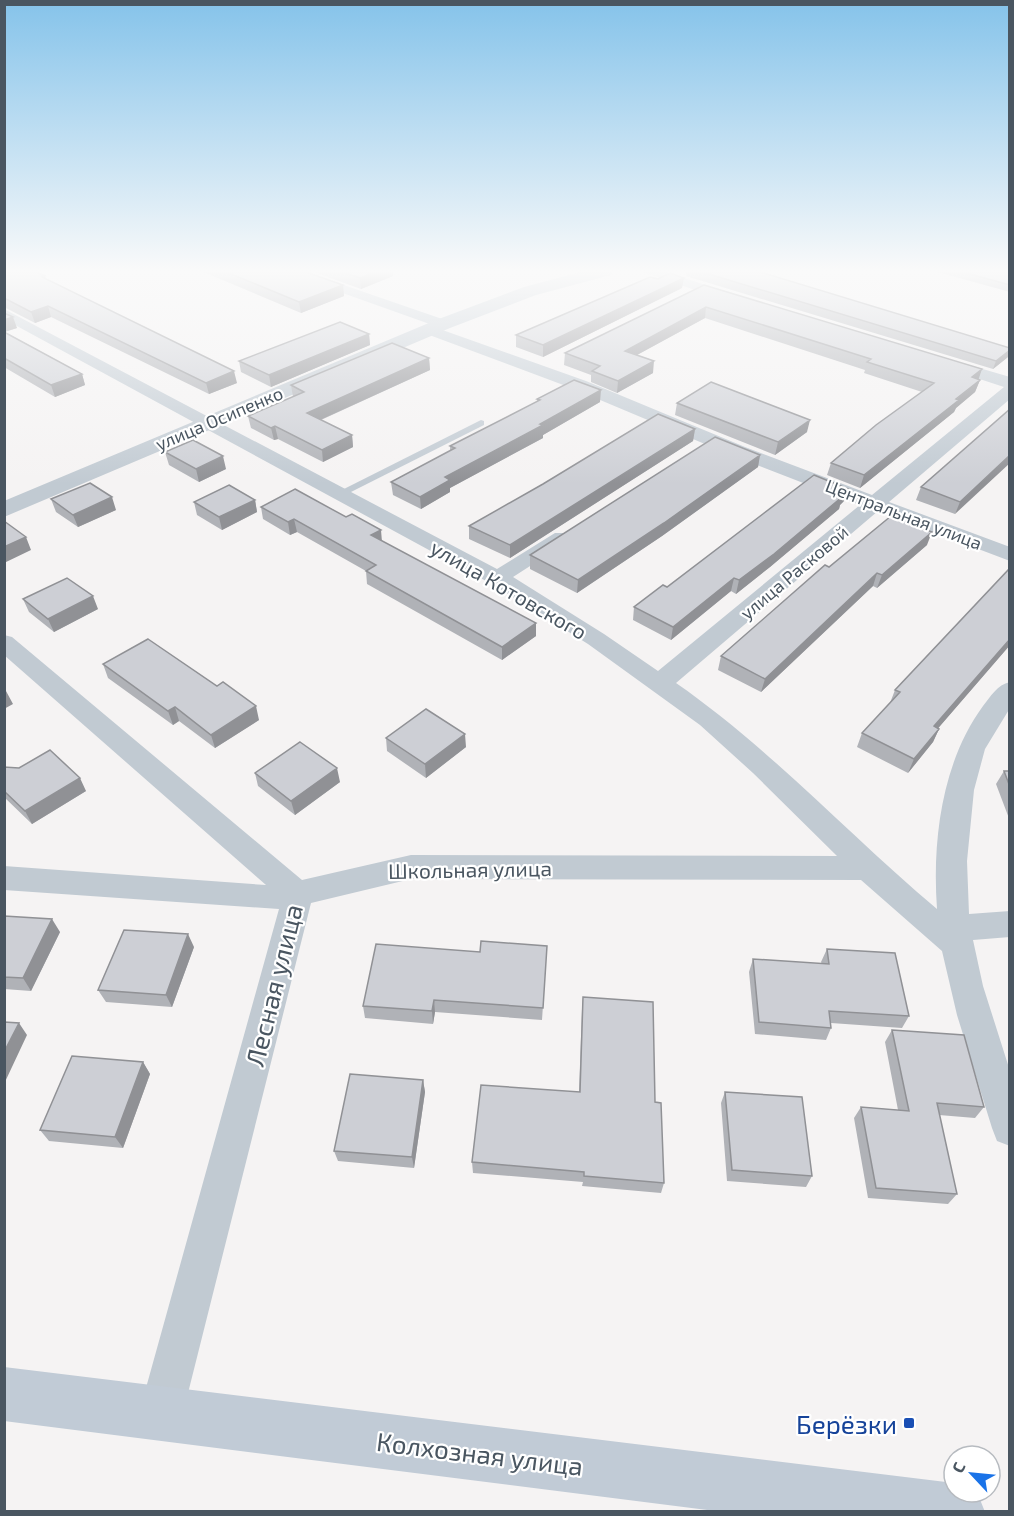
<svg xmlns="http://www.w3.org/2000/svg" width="1014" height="1516" font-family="'Exo 2',sans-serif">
	<rect width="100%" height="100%" fill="#f5f3f3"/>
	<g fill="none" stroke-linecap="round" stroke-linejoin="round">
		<path fill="#c1cad2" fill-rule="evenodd" d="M481 420 484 421V425L343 496H335L334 494Z"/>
		<path fill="#c1cad2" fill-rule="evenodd" d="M281 271H303L448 321 451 324 448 327H438Z
			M640 271H662L737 295 739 298 732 302 727 301Z
			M4 309 497 569 555 533H569L573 537 569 541 513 577 604 634 658 671 860 505 731 455 574 389 424 333 421 330 424 327H434L586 381 745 447 872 495 1004 387 940 366 938 363 940 360H952L1010 377V399L889 502 1010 547V561L878 511 676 683C771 749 849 835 937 909 932 840 942 762 983 706 991 696 997 685 1010 682V708L985 749 974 790 967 861 969 914 1010 911V937L973 940 983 986 1010 1071V1146L997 1141 992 1128 957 1015 942 951 861 880 411 879 311 903 183 1413 177 1429 161 1435 145 1429 139 1413 279 909 4 890V866L266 885 4 655V635L12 637 302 880 411 855 837 856 753 773 700 725 588 644 497 587 4 319Z"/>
		<path fill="#c1cad2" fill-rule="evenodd" d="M584 271H613L611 275 536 295 450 328 4 517V501L436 320 524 287Z"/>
		<path fill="#c1cbd6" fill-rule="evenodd" d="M4 1367 954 1483V1492H977L985 1512H723L4 1421Z"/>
	</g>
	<path fill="#b0b2b7" d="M4 271 45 276 46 279 237 383 209 394 51 317 35 323 4 307Z
		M201 271H303L343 285 344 296 301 313Z
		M311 271H392L393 276 361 289Z
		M686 271H757L1008 357 993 369 686 276Z
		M934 271H1010V292Z
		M704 285 980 380 975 392 956 408 954 412 860 488 827 475 831 463 922 392 864 373 865 370 705 318 637 355 653 373 617 393 591 382V375L564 365 565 353Z
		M682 288 543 357 516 347V335Z
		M4 313 17 328 5 332 82 374 85 385 55 397 4 367Z
		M369 334 370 345 271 387 241 372 239 361Z
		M429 358 430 370 321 420 352 435 353 447 323 462 278 439 274 440 251 428 248 416 293 397 291 385Z
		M537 399 600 402 543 435V438L450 488V492L421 509 393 495 391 482 450 451V446L537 402Z
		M677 403 807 432 775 455 675 415Z
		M1010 409 955 514 916 500 921 487Z
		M695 429 693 441 510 558 469 539V526Z
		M165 452 226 469 199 482 169 465Z
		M760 455 758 467 662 536 577 593 530 569V555Z
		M51 499 116 510 78 527 56 512Z
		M255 500 257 512 222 530 197 515 194 502Z
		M844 501 840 505 839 509 770 567 736 594 731 591 671 640 633 620 634 607 667 587Z
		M261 507 382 541 536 636 502 660 367 584 366 571 297 532 290 535 263 519Z
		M927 545 877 588 873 586 761 692 718 670 721 656 829 567Z
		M1010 568V645L938 728 939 729 933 742 908 773 857 747 862 733 890 703 895 690Z
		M23 599 98 609 54 632 29 612Z
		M103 664 259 720 215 748 179 721 173 725 108 678Z
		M386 738 466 747 426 778 387 751Z
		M4 767 86 791 32 824 4 797Z
		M1004 771H1010V821L996 784Z
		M255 773 340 782 295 815 258 786Z
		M4 916 60 932 31 991 4 989Z
		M547 946 542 1020 435 1012 433 1024 365 1018 363 1006 480 952Z
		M194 947 172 1007 106 1002 98 990Z
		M827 949 909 1016 902 1028 831 1023V1028L826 1040 755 1034 749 972 753 959 822 964 821 962Z
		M583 997 655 1102 664 1183 661 1193 582 1186 583 1182 473 1173 472 1162 579 1092 582 1009Z
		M892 1030 984 1107 975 1118 939 1115 957 1194 948 1204 868 1198 854 1118 861 1107 898 1110 885 1042Z
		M143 1062 150 1074 123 1148 49 1141 40 1130Z
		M423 1080 425 1092 414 1168 338 1161 334 1151Z
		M725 1092 812 1176 806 1187 727 1181 721 1103Z"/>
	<path fill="#909195" d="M378 271H392L393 276 361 289 360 278Z
		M684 278 682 288 543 357V345Z
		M343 285 344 296 301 313 299 302Z
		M48 306 51 317 35 323 31 312Z
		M706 307 705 318 624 362 625 351Z
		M13 317 17 328 4 332V320Z
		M369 334 370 345 271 387 269 375Z
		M1010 350 1008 357 993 369 996 361Z
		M429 358 430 370 309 425 307 413Z
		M654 361 653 373 617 393 618 381Z
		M982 369 978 381 972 377Z
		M234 371 237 383 209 394 206 383Z
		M82 374 85 385 55 397 51 385Z
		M980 380 975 392 956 408 954 412 860 488 864 475Z
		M601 390 600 402 543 435V438L450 488V492L421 509 420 497 445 477Z
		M810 420 807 432 775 455 778 442Z
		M275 426 278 439 274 440 271 428Z
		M695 429 693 441 510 558V545Z
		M352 435 353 447 323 462 322 450Z
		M760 455 758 467 662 536 577 593 578 580Z
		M1010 455V463L955 514 960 502Z
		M223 456 226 469 199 482 196 469Z
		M848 489 844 501 840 505 839 509 770 567 736 594 739 580Z
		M112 497 116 510 78 527 73 515Z
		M255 500 257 512 222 530 219 517Z
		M294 519 297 532 290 535 288 522Z
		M381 530 382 542 371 535Z
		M932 532 927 545 877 588 882 575Z
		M26 537 31 550 4 563V547Z
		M877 573 873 586 761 692 765 679Z
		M734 578 731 591 671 640 673 627Z
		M93 596 98 609 54 632 48 619Z
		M536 623V636L502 660V647Z
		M1010 639V645L928 740 934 726Z
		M6 691 13 704 4 709V692Z
		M256 706 259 720 215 748 211 735Z
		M175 707 179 721 173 725 168 711Z
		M939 729 933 742 908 773 914 759Z
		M465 734 466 747 426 778 425 764Z
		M337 768 340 782 295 815 291 801Z
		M80 778 86 791 32 824 25 811Z
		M52 919 60 932 31 991 23 978Z
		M188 934 194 947 172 1007 166 995Z
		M434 1000 435 1012 433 1024 432 1011Z
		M19 1023 27 1035 4 1084V1052Z
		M143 1062 150 1074 123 1148 115 1137Z
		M423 1080 425 1092 414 1168 412 1157Z"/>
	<path fill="#cdcfd5" stroke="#909195" stroke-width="1.5" d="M4 271H34L45 276 42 277 234 371 206 383 48 306 31 312 4 298Z
		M224 271H303L343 285 299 302Z
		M340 271H378L360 278Z
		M699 271H757L1010 348V350L996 361Z
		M959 271H1010V285Z
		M670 273 684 278 543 345 516 335 650 277 658 279Z
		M704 285 982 369 972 377 980 380 956 399 959 400 864 475 831 463 876 425 934 383 867 362 871 359 706 307 625 351 654 361 618 381 592 371 600 366 565 353Z
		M4 313 13 317 4 320Z
		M340 322 369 334 269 375 239 361Z
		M4 332 82 374 51 385 4 358Z
		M392 343 429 358 307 413 352 435 322 450 275 426 271 428 248 416 304 392 291 385Z
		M574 380 601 390 540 424 543 425 445 477 450 480 420 497 391 482 455 448 450 446 540 400 537 399Z
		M711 382 810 420 778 442 677 403Z
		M1010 409V455L960 502 921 487Z
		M658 414 695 429 510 545 469 526 543 484Z
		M715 437 760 455 664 523 578 580 530 555Z
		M193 440 223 456 196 469 165 452Z
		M814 475 848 489 839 495 842 497 774 554 739 580 734 578 673 627 634 607 663 585 667 587Z
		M90 483 112 497 73 515 51 499Z
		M229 485 255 500 219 517 194 502Z
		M295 489 346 517 352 514 381 530 371 535 536 623 502 647 366 571 376 565 294 519 288 522 261 507Z
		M891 516 932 532 882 575 877 573 765 679 721 656 825 565 829 567Z
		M4 521 26 537 4 547Z
		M1010 568V639L934 726 939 729 914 759 862 733 900 692 895 690Z
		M67 578 93 596 48 619 23 599Z
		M148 639 217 686 223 682 256 706 211 735 175 707 168 711 103 664Z
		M426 709 465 734 425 764 386 738Z
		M300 742 337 768 291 801 255 773Z
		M50 750 80 778 25 811 4 791V767L19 768Z
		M1004 771H1010V787Z
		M4 916 52 919 23 978 4 977Z
		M124 930 188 934 166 995 98 990Z
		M481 941 547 946 543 1008 434 1000 432 1011 363 1006 376 944 480 952Z
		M827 949 895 953 909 1016 829 1011 831 1028 759 1022 753 959 829 964Z
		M583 997 653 1002 655 1102 661 1103 664 1183 584 1176V1172L472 1162 481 1085 580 1092Z
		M4 1022 19 1023 4 1052Z
		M892 1030 964 1035 984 1107 937 1103 957 1194 876 1188 861 1107 909 1111Z
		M72 1056 143 1062 115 1137 40 1130Z
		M350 1074 423 1080 412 1157 334 1151Z
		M725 1092 802 1097 812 1176 732 1170Z"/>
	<linearGradient id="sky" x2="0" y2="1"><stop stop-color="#85c3ea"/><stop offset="0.56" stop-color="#fafafa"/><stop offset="1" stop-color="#fafafa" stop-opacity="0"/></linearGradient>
	<rect width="1014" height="484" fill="url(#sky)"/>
	<rect fill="#1a4fb4" stroke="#fff" stroke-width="2" x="903" y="1417" width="12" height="12" rx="3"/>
	<g text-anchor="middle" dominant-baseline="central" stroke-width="4.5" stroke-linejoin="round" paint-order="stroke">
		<g font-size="18" fill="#4a5661" stroke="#fff">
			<text transform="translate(219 418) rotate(-23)">улица Осипенко</text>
			<text transform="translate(904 514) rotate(21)">Центральная улица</text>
			<text transform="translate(794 572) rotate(-40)">улица Расковой</text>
		</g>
		<g font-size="21" fill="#4a5661" stroke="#fff">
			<text transform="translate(509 589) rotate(30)">улица Котовского</text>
			<text transform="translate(470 869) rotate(-1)">Школьная улица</text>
		</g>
		<g font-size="26" fill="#4a5661" stroke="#fff">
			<text transform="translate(273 985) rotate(-76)">Лесная улица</text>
			<text transform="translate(480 1453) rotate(7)">Колхозная улица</text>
		</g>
		<g font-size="26" fill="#164399" stroke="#fff" text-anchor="end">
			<text x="897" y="1423">Берёзки</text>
		</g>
	</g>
	<rect width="1014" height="1516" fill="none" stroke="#4a5661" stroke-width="12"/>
	<g transform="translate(972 1474) rotate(296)"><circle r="28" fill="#ffffff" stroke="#b7bbc0" stroke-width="1.5"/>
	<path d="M0-4.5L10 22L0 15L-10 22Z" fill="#1a73e8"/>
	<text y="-9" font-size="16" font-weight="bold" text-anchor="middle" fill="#4a5661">С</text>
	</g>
</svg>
